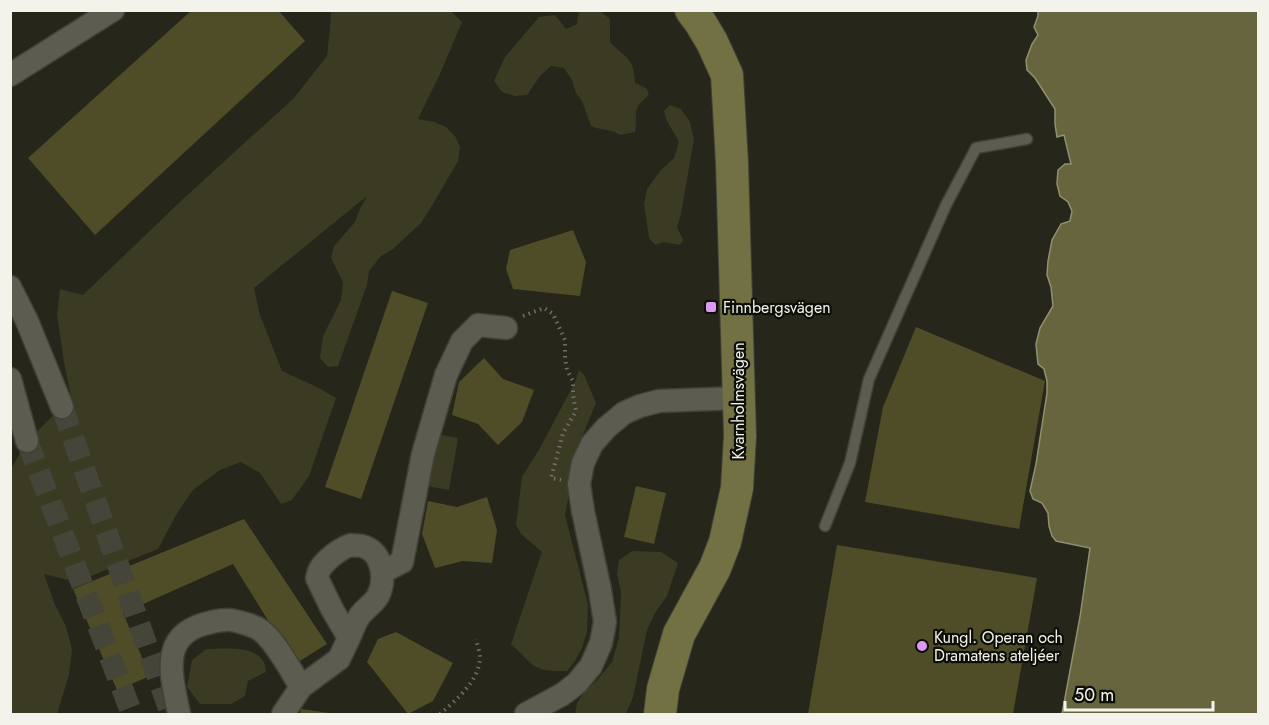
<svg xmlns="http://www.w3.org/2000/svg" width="1269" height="725" font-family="Jost,sans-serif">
	<rect width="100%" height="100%" fill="#26261a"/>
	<path fill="#3b3b24" d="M331 11H451L462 22 440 74 418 119 434 122 446 127 455 136 460 147 458 161 433 204 421 223 393 249 381 256 369 271 367 285 338 366 328 367 320 358 323 336 341 300 343 282 331 258 334 246 355 222 360 209 367 196 254 288 260 315 282 371 319 388 336 398 309 476 292 500 281 504 260 473 241 462 220 470 193 490 176 515 158 549 76 582 44 574 55 605 66 626 72 650 69 675 57 714H11V469L27 441 62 407 73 406 64 362 57 315 60 289 83 295 183 199 294 98 327 56 330 28Z
		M579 11H600L610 19V42C626 59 634 57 635 83L646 88 649 94C646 98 641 102 638 106 634 114 637 123 635 132L620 135C610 128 602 131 591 126L582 101 576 93 572 80 564 68 551 66 540 76 527 95 515 96 502 92 494 81 505 57 539 17 555 15 566 29 577 24Z
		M670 105 681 109 690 122 694 139 681 214 677 227 683 240 680 245 663 242 655 245 649 238 644 204 647 189 660 171 674 158 679 142C673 129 667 125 664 111Z
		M579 370 584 375 596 403 579 444 565 515 588 605 587 632 582 648 575 661 567 671C532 672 535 666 511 644L542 552 521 534 516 525 522 477 540 448 576 380Z
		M436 434 458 438 449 490 427 486Z
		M632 551 661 552 678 563 667 596 655 613 647 630 633 697 626 714H575L577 703 583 694 598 679 612 662 619 638 621 592 617 574 619 560Z
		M206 649C226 649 265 643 266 672L248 681 245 696 231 704H200L187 687 192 660Z"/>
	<path fill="#66653e" stroke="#909072" stroke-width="1.5" d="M1038 11H1258V714H1062L1080 617 1090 548 1056 541 1052 536 1049 526 1048 513 1042 503 1033 499 1030 491 1036 464 1047 393V381L1044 369 1038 364 1036 344 1040 328 1053 306 1051 287 1047 275 1048 261 1052 240 1061 224 1070 221 1072 211 1068 202 1060 196 1057 184 1058 170 1065 164H1071L1064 135 1057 137 1055 124V109L1035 78 1027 70 1026 60 1032 44 1038 35 1034 27 1038 16Z"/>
	<path fill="#4e4d27" d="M192 10H278L305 41 95 235 28 158Z
		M573 230 586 262 580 296 513 289 506 269 510 250Z
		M392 291 428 303 361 499 325 487Z
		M916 327 1045 381 1019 529 865 502 883 407Z
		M484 358 503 379 534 390 522 422 498 445 478 424 452 415 459 382Z
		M636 486 666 493 654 544 624 537Z
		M487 497 497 530 492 563 463 561 435 568 422 534 428 501 457 507Z
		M244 519 327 644 295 664 233 564 123 613 150 676 117 690 73 589Z
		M837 545 1037 578 1013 714H808Z
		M396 632 453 663 433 701 408 714 367 662 378 639Z
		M301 709 329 713V714H300Z"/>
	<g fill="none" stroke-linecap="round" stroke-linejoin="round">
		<path stroke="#454539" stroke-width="22" stroke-dasharray="22 11" stroke-linecap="butt" d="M62 407 171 714
			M27 441 132 714"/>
		<g stroke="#414138" stroke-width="13">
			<path id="lane" d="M825 526 850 463 869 379 946 205 976 148 1027 139"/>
		</g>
		<g stroke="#414138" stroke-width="25">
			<path id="street" d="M10 75 113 10
				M10 287 27 321 62 407
				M10 379 27 441
				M351 545C355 546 361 545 365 547 383 554 386 580 378 596 374 603 367 607 362 613 356 619 353 630 349 638L332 609 317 578C318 575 318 572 320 569 325 560 341 548 351 545Z
				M382 572 402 562 423 454 446 375 462 341 478 325 506 328
				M179 714C171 673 158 633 212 622 217 621 221 620 226 620 232 619 251 625 257 628 273 636 291 671 301 687
				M283 714 301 687 339 659 349 638
				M526 714 563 694 577 683 591 666 601 643 605 622 600 590 583 511 579 484 583 463 592 444 606 428 624 413 640 406 659 401 740 398"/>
		</g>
		<g stroke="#414138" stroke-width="34">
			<path id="secondary" d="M660 714 663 689 679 634 715 568 725 542 737 488 740 436 732 163 727 75 712 42 700 22 691 10"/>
		</g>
		<path stroke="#707066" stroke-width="4" stroke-dasharray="1.5 4.5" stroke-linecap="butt" d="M523 316 544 308 553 314 565 340V358L567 370 573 381V395L576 411 563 433 551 478 561 480
			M440 714C456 700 479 681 480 658 480 652 477 645 476 639"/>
		<use href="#lane" stroke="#5c5d50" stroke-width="10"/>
		<use href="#street" stroke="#5c5d50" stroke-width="22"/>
		<use href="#secondary" stroke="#717143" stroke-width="32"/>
	</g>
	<g fill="#dd98f3" stroke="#0e0e09" stroke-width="2">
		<rect x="705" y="301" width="12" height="12" rx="3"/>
		<circle cx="922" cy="646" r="6"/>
	</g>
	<g text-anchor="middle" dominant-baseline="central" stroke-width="4.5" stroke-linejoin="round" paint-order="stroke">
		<g font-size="16" fill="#f3f3eb" stroke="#0e0e09" text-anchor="start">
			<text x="723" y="307">Finnbergsvägen</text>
			<text x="934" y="637">Kungl. Operan och<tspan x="934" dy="18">Dramatens ateljéer</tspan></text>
		</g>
		<g font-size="16" fill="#f3f3eb" stroke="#0e0e09">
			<text transform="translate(738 401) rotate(-90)">Kvarnholmsvägen</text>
		</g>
	</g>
	<rect width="1269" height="725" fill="none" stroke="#f3f3eb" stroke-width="24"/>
	<path d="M1065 701v9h148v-9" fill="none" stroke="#f3f3eb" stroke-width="3"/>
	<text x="1074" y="701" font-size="18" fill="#f3f3eb" stroke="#0e0e09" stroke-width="4.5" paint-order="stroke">50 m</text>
</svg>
